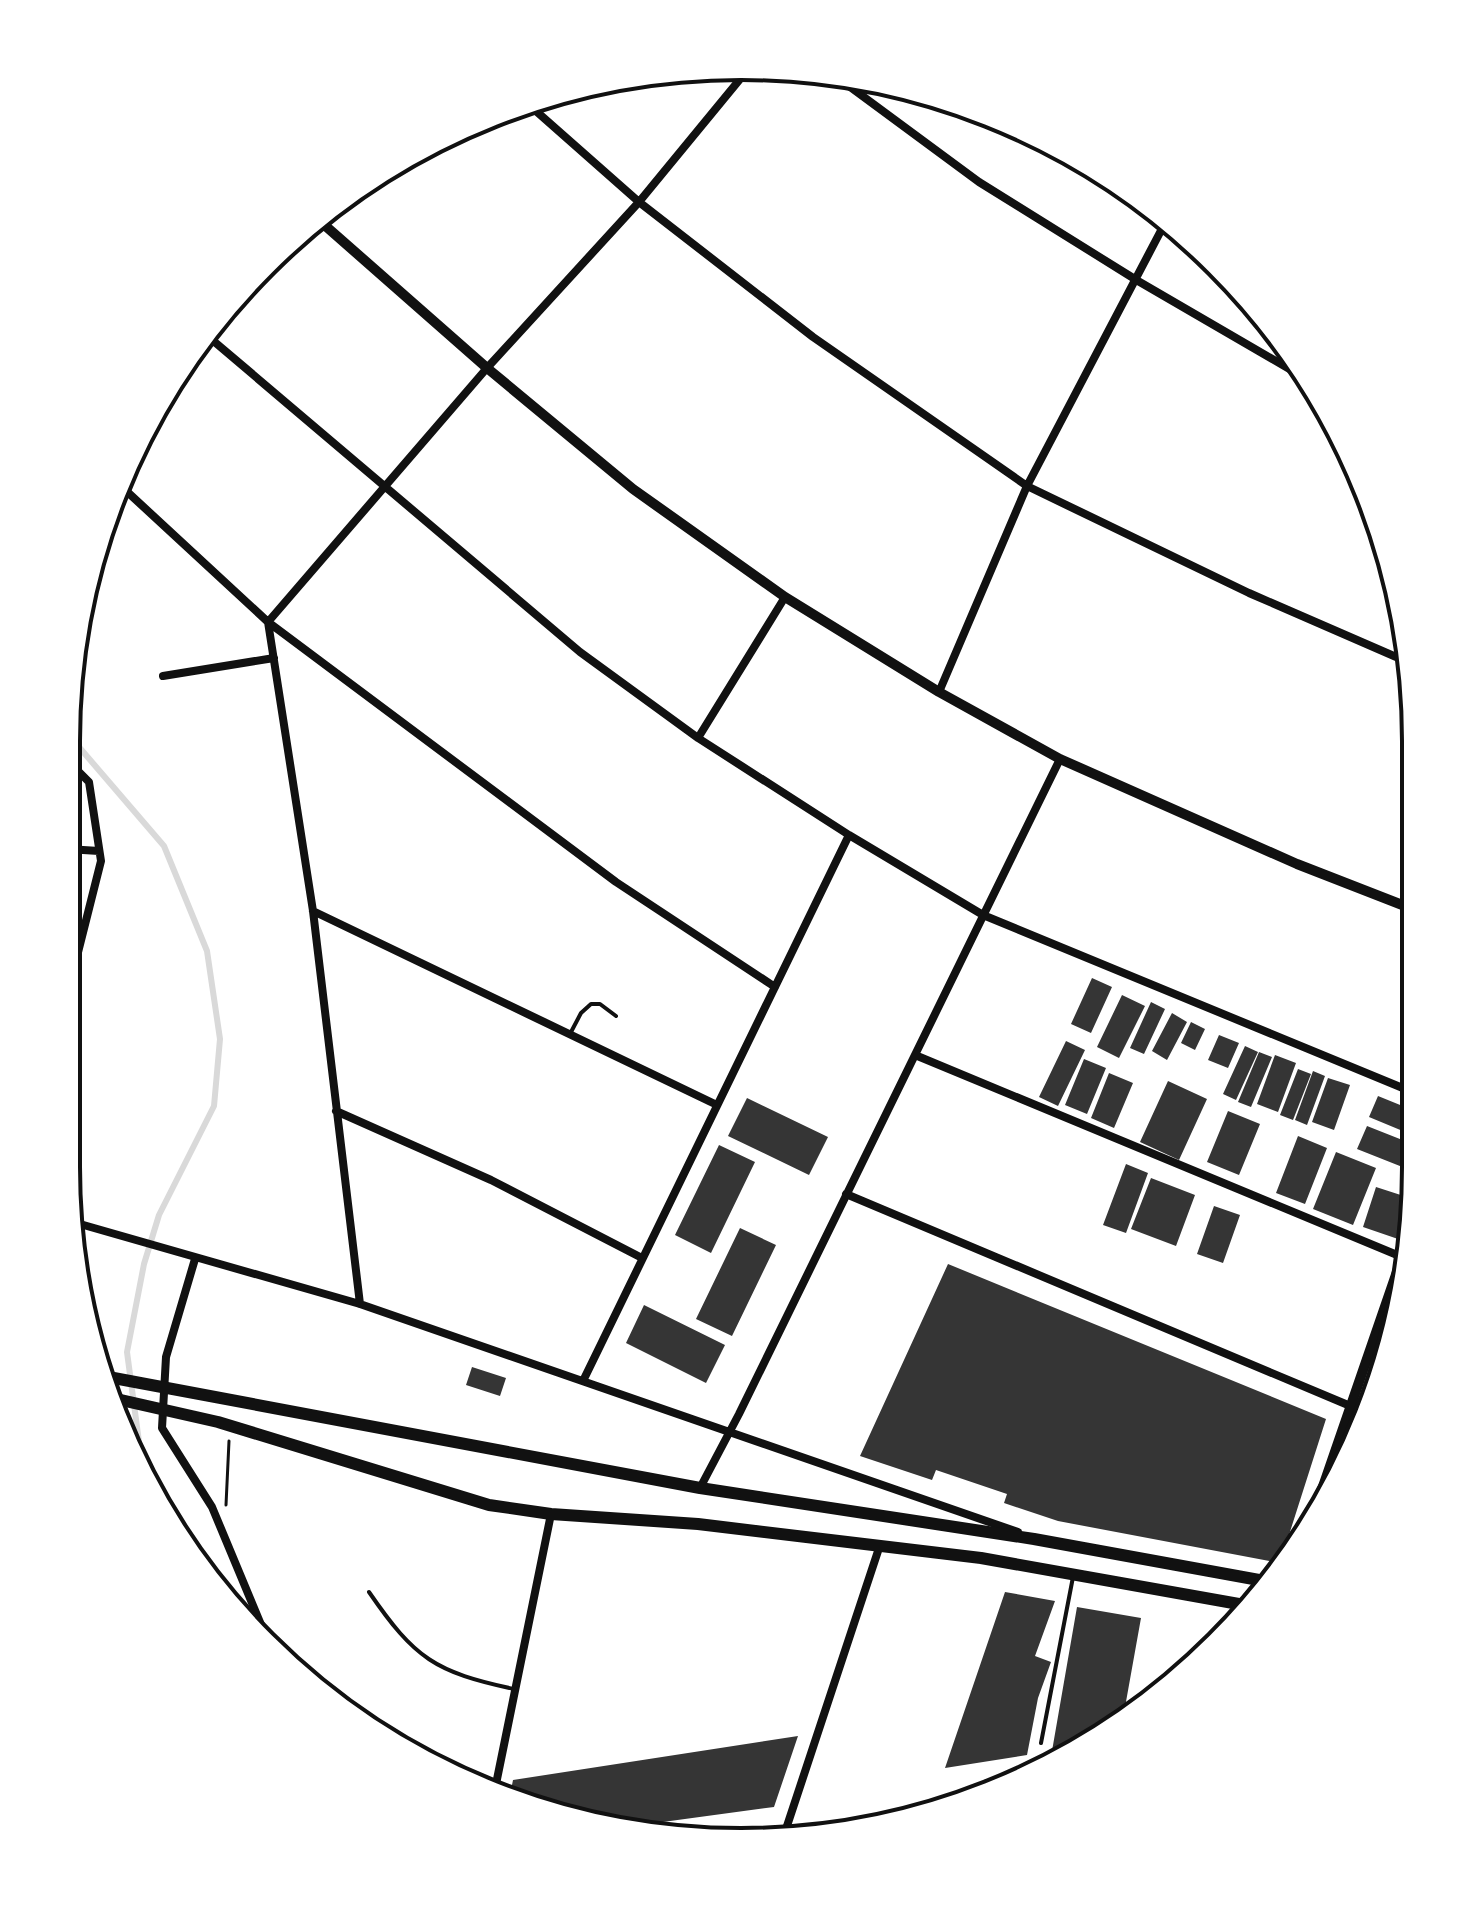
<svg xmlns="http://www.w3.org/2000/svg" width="1482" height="1908" font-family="'IBM Plex Sans',sans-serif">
	<rect width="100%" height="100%" fill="#fff"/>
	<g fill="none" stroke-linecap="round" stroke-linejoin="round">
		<path stroke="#d9d9d9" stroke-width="6" d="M67 733 164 846 207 951 220 1039 214 1106 159 1215 144 1264 127 1352 143 1472"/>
	</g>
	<path fill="#353535" d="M1092 978 1112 987 1091 1033 1071 1024Z
		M1122 995 1145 1006 1119 1058 1097 1047Z
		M1151 1002 1165 1009 1144 1054 1130 1048Z
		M1172 1013 1187 1022 1167 1060 1152 1051Z
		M1191 1022 1205 1029 1195 1050 1181 1043Z
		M1219 1035 1239 1043 1228 1068 1208 1060Z
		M1066 1041 1085 1050 1058 1106 1039 1097Z
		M1245 1046 1258 1052 1236 1100 1223 1094Z
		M1259 1052 1272 1057 1251 1107 1238 1102Z
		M1275 1055 1296 1063 1278 1112 1257 1104Z
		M1084 1059 1106 1068 1087 1114 1065 1105Z
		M1298 1069 1311 1074 1293 1120 1280 1115Z
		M1313 1071 1325 1076 1307 1125 1295 1120Z
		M1109 1073 1133 1083 1114 1128 1091 1118Z
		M1328 1078 1350 1085 1334 1130 1312 1122Z
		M1168 1081 1207 1099 1179 1160 1140 1142Z
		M1378 1096 1410 1109V1134L1369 1117Z
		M747 1098 828 1137 809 1175 728 1136Z
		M1228 1111 1260 1124 1239 1175 1207 1162Z
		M1367 1126 1410 1143V1170L1357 1149Z
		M1298 1136 1327 1148 1305 1204 1276 1193Z
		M719 1145 755 1162 711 1253 675 1235Z
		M1336 1152 1376 1168 1353 1225 1313 1209Z
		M1126 1164 1148 1173 1126 1233 1103 1225Z
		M1151 1178 1195 1195 1176 1246 1131 1229Z
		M1376 1187 1410 1198 1398 1239 1363 1227Z
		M1214 1206 1240 1215 1223 1263 1197 1254Z
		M740 1228 776 1245 732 1336 696 1319Z
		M948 1264 1326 1419 1280 1563 1058 1521 1004 1503 1007 1494 936 1470 932 1480 860 1456Z
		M644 1305 725 1345 706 1383 626 1343Z
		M472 1367 506 1378 500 1396 466 1385Z
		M1005 1592 1055 1601 1035 1656 1051 1662 1038 1698 1027 1755 945 1768Z
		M1077 1607 1141 1618 1122 1724 1079 1746 1052 1751Z
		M798 1736 774 1807 626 1827 567 1819 510 1795 513 1780Z"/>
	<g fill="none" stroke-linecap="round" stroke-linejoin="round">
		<path stroke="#111" stroke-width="3" d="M226 1505 229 1441"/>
		<path stroke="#111" stroke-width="4" d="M570 1034 581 1013 591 1004H600L616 1016
			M369 1592C415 1659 435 1672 514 1689
			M1041 1743 1073 1577"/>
		<path stroke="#111" stroke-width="8" d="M834 75 979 182 1138 281 1310 381
			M528 104 639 202 813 337 1027 486 1249 593 1410 663
			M204 333 580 652 698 738 849 835 983 915 1410 1091
			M122 487 268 622 616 882 775 987
			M163 676 274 658
			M939 692 1027 486 1166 221
			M698 738 785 597
			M67 849 99 851
			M313 911 717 1105
			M67 996 101 861 89 782 67 760
			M915 1055 1402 1257
			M336 1111 491 1180 642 1258
			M846 1194 1348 1405
			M73 1222 360 1304 1018 1532
			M195 1259 166 1357 162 1428 212 1507 272 1651
			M360 1304 313 911 268 622 487 368 639 202 750 67
			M583 1381 849 835
			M700 1488 739 1414 1060 759
			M495 1789 551 1514
			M784 1835 880 1545"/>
		<path stroke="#111" stroke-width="10" d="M321 222 487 368 633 489 785 597 939 692 1060 759 1297 864 1410 908
			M1307 1533 1410 1234"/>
		<path stroke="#111" stroke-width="12" d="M103 1376 700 1488 1034 1539 1270 1582
			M112 1398 218 1422 489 1505 551 1514 698 1524 981 1558 1250 1606"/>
	</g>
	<path d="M0 0H1482V1908H0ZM741 80H741A661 661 0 0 1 1402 741V1167A661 661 0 0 1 741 1828H741A661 661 0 0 1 80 1167V741A661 661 0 0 1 741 80Z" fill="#fff" fill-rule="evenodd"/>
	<path fill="none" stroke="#111" stroke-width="4" d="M741 80H741A661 661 0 0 1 1402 741V1167A661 661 0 0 1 741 1828H741A661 661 0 0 1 80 1167V741A661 661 0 0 1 741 80Z"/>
</svg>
